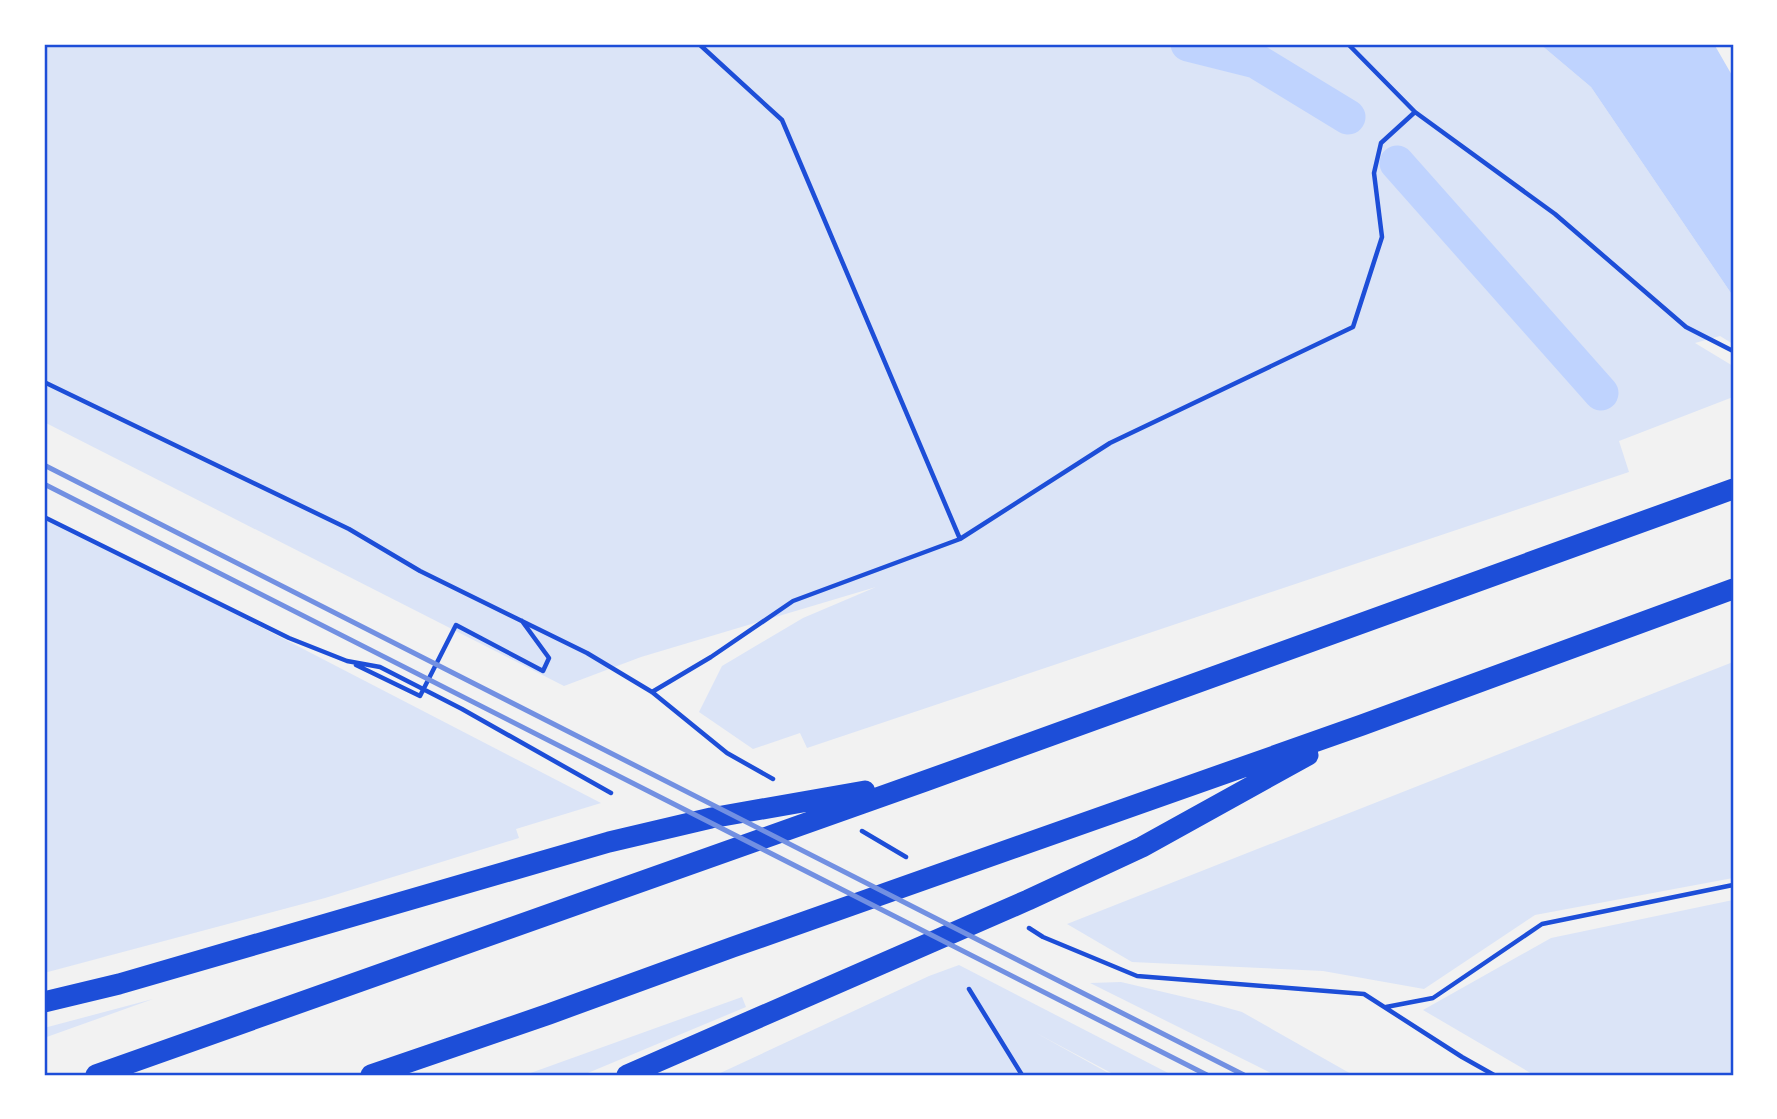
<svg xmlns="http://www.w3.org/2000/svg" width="1777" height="1119" font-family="Quicksand,sans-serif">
	<rect width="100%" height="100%" fill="#f2f2f2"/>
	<path fill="#dbe4f7" d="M44 44H1540L1591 87 1733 296V344L1720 336 1695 343 1733 366V397L1619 441 1629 472 807 748 800 733 753 749 699 712 722 666 803 618 876 587 641 657 564 686 44 422Z
		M44 515 601 803 516 829 519 838 325 898 44 973Z
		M1733 662V878L1535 915 1424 989 1323 971 1132 962 1067 924Z
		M1733 900V1075H1534L1423 1010 1551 938Z
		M959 965 1172 1075H1115L1036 1033 1112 1075H716L929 976Z
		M1121 982 1210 1003 1242 1012 1353 1075H1275L1090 983Z
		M742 997 746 1007 583 1075H525Z
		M153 999 44 1038V1028Z"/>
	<path fill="#bfd3fe" d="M1540 44H1714L1733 77V296L1591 87Z"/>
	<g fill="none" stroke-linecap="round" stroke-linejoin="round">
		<path stroke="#bfd3fe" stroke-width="35" d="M1188 44 1256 61 1348 117
			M1397 163 1601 393"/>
		<path stroke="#1d4ed8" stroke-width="4.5" d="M699 44 782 120 960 539
			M1348 44 1415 112 1555 214 1686 327 1733 351
			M44 382 349 529 420 571 587 653 652 692 727 753 773 779
			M44 517 289 638 347 661 380 667 462 709 611 793
			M356 665 420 696 456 625 543 671 549 658 522 621
			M652 692 711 657 793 601 960 539 1110 443 1353 327 1382 237 1374 173 1381 143 1415 112
			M862 831 906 857
			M1029 928 1043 937 1137 976 1364 994 1462 1057 1494 1075
			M969 989 1022 1075
			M1386 1007 1433 998 1542 924 1733 885"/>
		<path stroke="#1d4ed8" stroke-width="21" d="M44 1002 119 984 609 842 711 818 865 791
			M96 1075 925 781 1733 489
			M371 1075 549 1014 733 947 1362 725 1733 589
			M627 1075 1028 900 1142 847 1308 755"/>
		<path stroke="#7290e2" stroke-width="5" d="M44 465 1244 1075
			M44 484 1207 1075"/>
	</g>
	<rect width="1777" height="1119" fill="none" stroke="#ffffff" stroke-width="91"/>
	<rect x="46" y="46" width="1686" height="1028" fill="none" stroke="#1d4ed8" stroke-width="2.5"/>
</svg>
